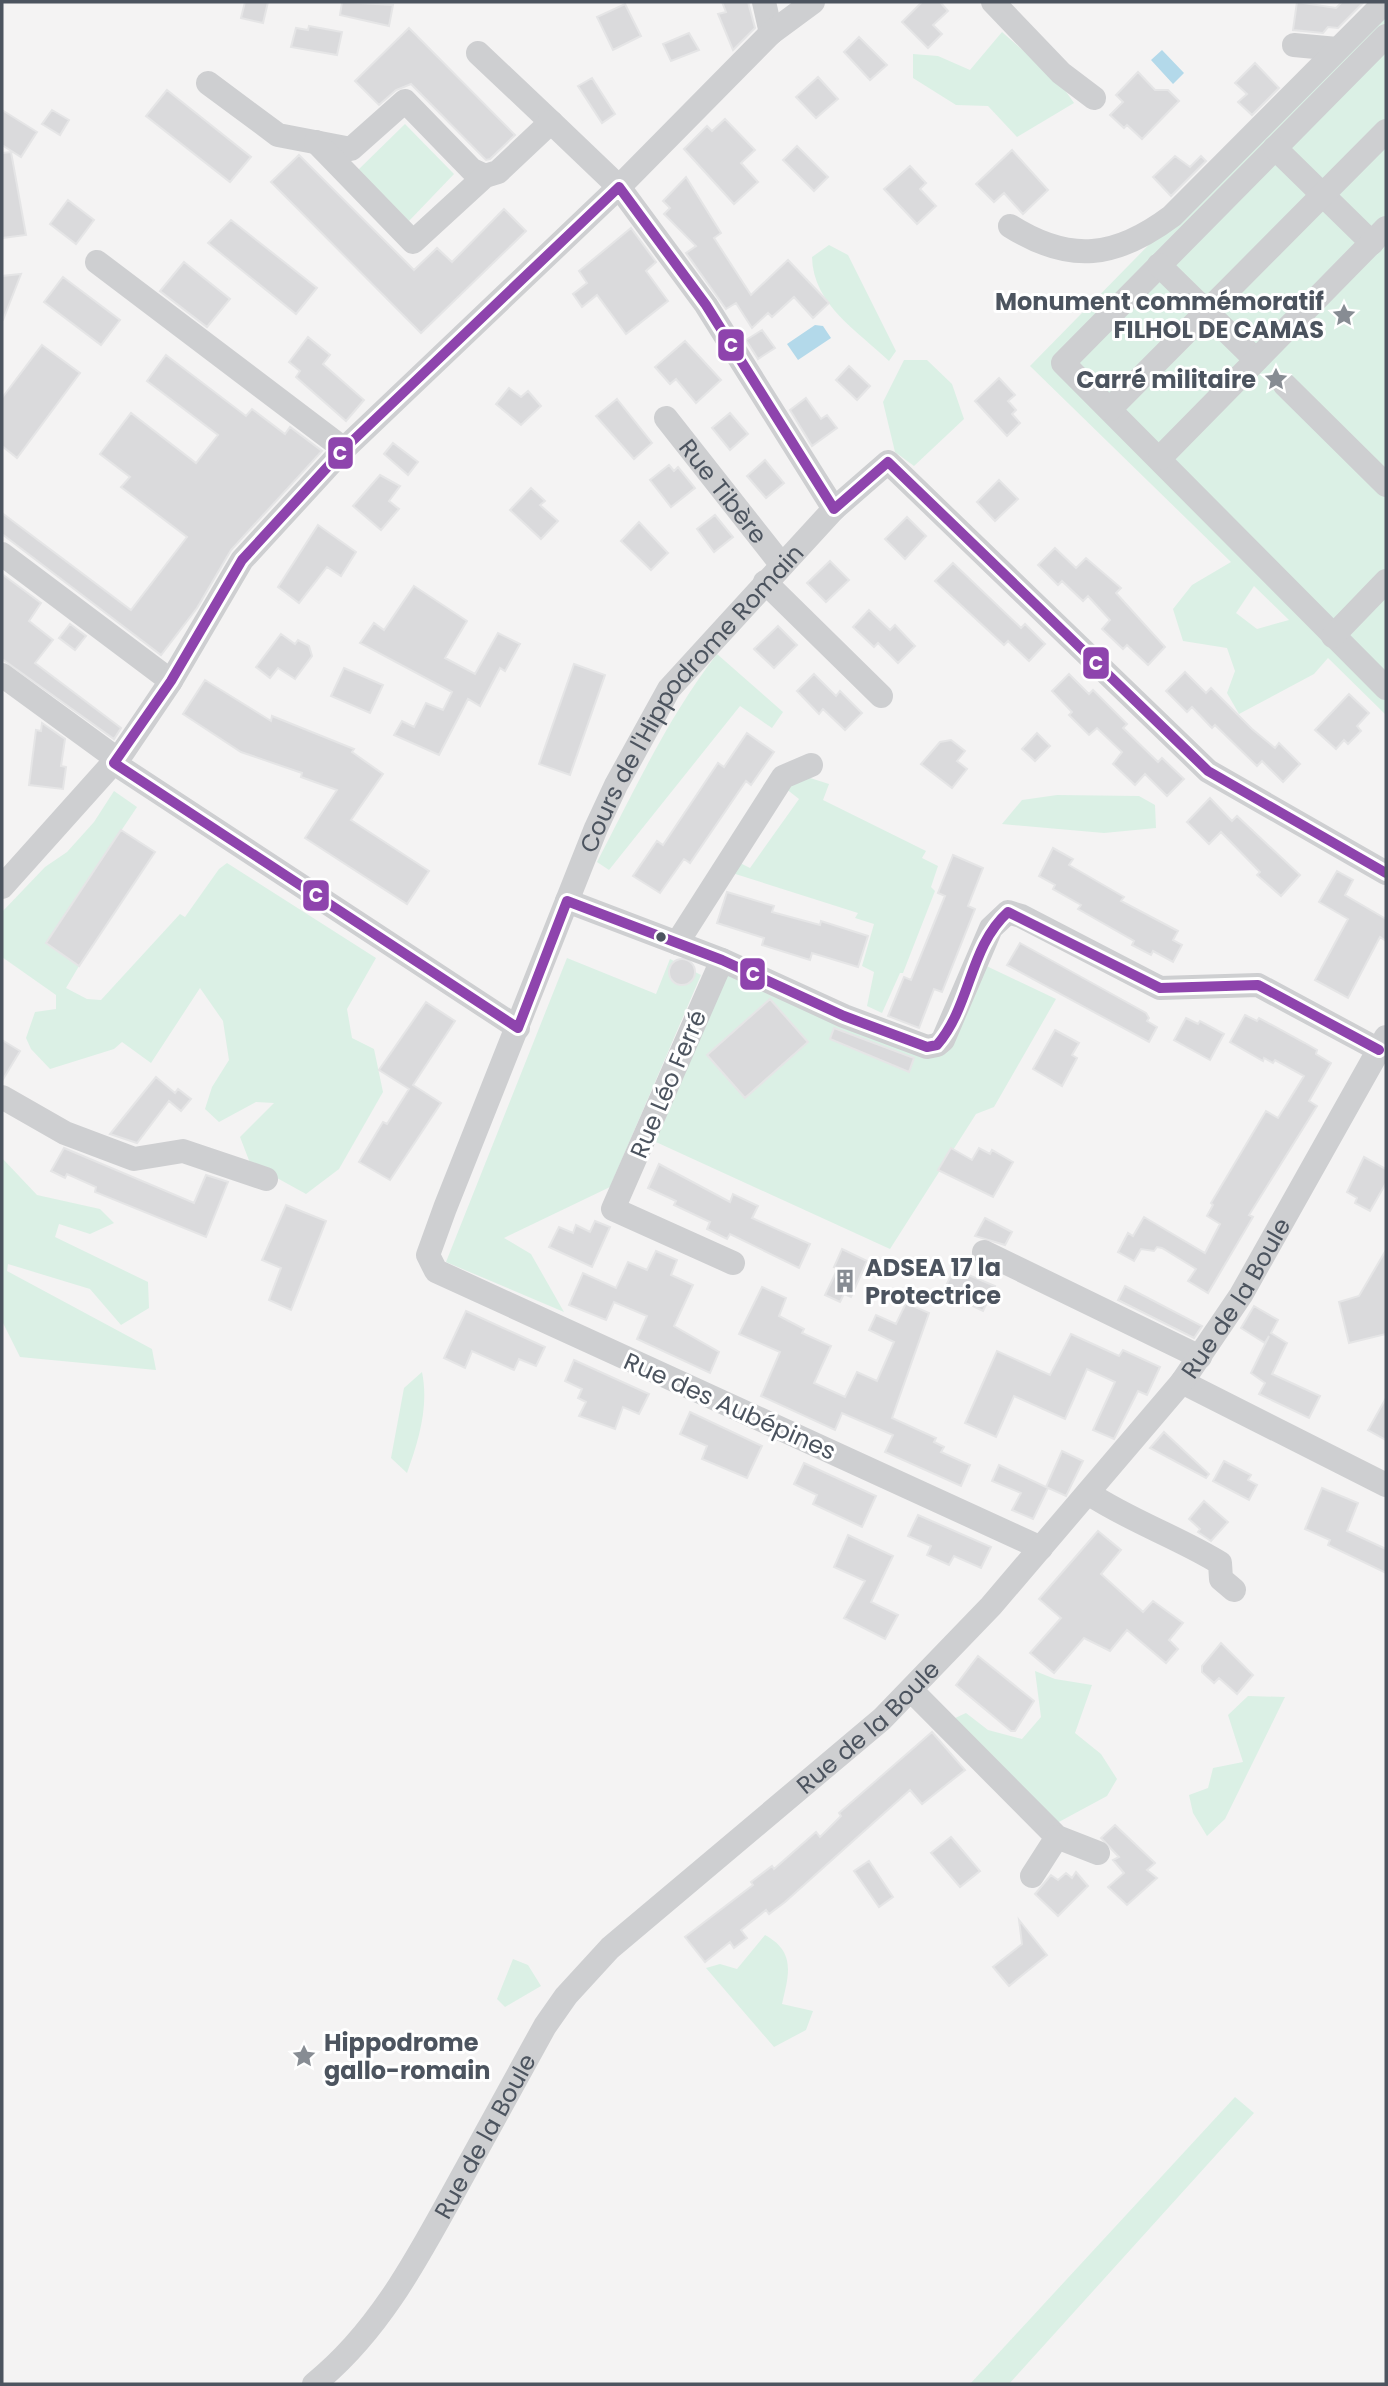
<svg xmlns="http://www.w3.org/2000/svg" width="1388" height="2386" font-family="Poppins,sans-serif">
	<rect width="100%" height="100%" fill="#f4f3f3"/>
	<path fill="#dbf0e5" fill-rule="evenodd" d="M1380 9 1386 14V715L1328 658 1314 674 1239 714 1227 693 1235 671 1227 648 1183 641 1173 609 1192 585 1231 562 1030 366ZM1254 586 1289 620 1257 629 1236 613Z
		M1002 32 1060 83 1074 103 1017 137 988 106 956 105 913 78V54L938 56 970 70Z
		M405 124 454 174 409 221 358 170Z
		M829 245 848 255 896 351 889 361C858 331 813 305 812 257Z
		M904 360H927L952 384 964 419 914 466 895 452 883 402Z
		M717 654 783 712 772 728 740 706 609 870 597 862C634 791 668 717 717 654Z
		M807 777 829 784 823 800 926 851 922 858 938 866 931 887 935 891 903 973H900L882 1013 867 1006 874 972 862 966 874 924 855 918 858 913 729 872 736 861 750 868 799 799 785 788Z
		M114 791 137 807 46 943 79 966 66 988 87 999 101 1000 180 914 185 917 219 869 227 863 376 958 347 1009 352 1038 374 1049 383 1092 339 1169 306 1194 250 1163 240 1137 274 1103 256 1102 219 1122 205 1109 212 1087 229 1060 223 1021 200 988 151 1063 122 1042 114 1049 50 1069 31 1049 26 1038 35 1012 56 1009V995L2 957V912L45 867 67 852 94 822Z
		M1057 795 1139 796 1155 805 1156 828 1104 833 1002 824 1022 800Z
		M567 958 656 994 670 959 701 975 610 1187 504 1238 531 1254 564 1312 446 1262Z
		M722 960 937 1045 978 962 1056 999 994 1107 976 1114 890 1249 645 1137Z
		M2 1158 37 1195 100 1209 114 1223 90 1234 59 1224 55 1237 148 1282 149 1308 121 1325 90 1289 8 1264 7 1271 152 1349 156 1370 20 1357 2 1321Z
		M422 1372C429 1406 419 1440 407 1473L391 1458 404 1388Z
		M1035 1671 1055 1679 1092 1685 1075 1733 1101 1754 1117 1779 1107 1796 1057 1823 953 1719 966 1713 988 1730 1022 1739 1041 1717Z
		M1248 1696 1285 1697 1225 1819 1207 1836 1193 1813 1189 1795 1208 1788 1213 1768 1243 1762 1228 1715Z
		M765 1935C796 1952 789 1974 782 2004L813 2011 806 2030 774 2047 706 1968 720 1964 737 1969Z
		M513 1959 528 1965 541 1986 505 2007 497 1999Z
		M1235 2097 1254 2113 1009 2384H970Z"/>
	<path fill="#b3d9ea" d="M1162 50 1184 73 1173 84 1151 60Z
		M815 325 823 326 831 338 798 360 787 344Z"/>
	<path fill="#dadadc" stroke="#e5e5e6" stroke-width="2" d="M245 2H268L263 23 241 18Z
		M342 2 393 5 389 26 340 15Z
		M722 2H748L755 28 733 50 718 14 726 12Z
		M922 2H940L948 11 933 25 942 34 928 48 902 22Z
		M1297 2 1336 8 1342 2 1363 3 1338 28 1328 27 1323 33 1293 30Z
		M625 4 641 36 613 50 597 17Z
		M309 26 342 32 337 55 291 47 296 28 308 30Z
		M409 28 515 135 490 159 486 160 411 84 396 90 379 105 355 81Z
		M689 33 699 50 671 61 663 44Z
		M859 37 887 65 870 80 844 52Z
		M1255 63 1279 88 1252 115 1238 102 1247 94 1235 83Z
		M1138 72 1155 90H1168L1179 101 1142 139 1127 125 1124 128 1110 115 1123 102 1116 95Z
		M818 77 838 99 816 118 796 97Z
		M592 78 615 114 602 123 578 86Z
		M167 90 251 157 230 182 146 116Z
		M2 110 37 132 21 157 2 145Z
		M52 110 69 120 60 135 42 124Z
		M725 119 755 150 741 163 758 182 734 204 684 149 707 126 712 131Z
		M797 146 828 177 814 191 783 160Z
		M1012 150 1048 190 1023 214 1004 193 994 202 976 184Z
		M11 152 26 235 2 238V153Z
		M299 155 414 270 437 248 452 262 504 209 526 231 421 333 271 182Z
		M1175 156 1190 167 1201 156 1206 161 1171 196 1153 177Z
		M910 166 926 183 920 189 936 206 917 224 884 189Z
		M686 177 721 233 714 238 751 295 788 260 829 303 813 318 794 297 772 317 768 313 752 328 736 303 726 309 686 253 696 246 664 214 670 208 663 201Z
		M68 200 94 220 76 244 50 224Z
		M231 220 317 288 296 314 208 243Z
		M631 228 656 262 646 271 668 301 626 334 597 295 582 307 573 294 587 283 579 271Z
		M184 262 230 299 207 327 160 291Z
		M21 274 3 320H2V276Z
		M63 277 120 320 101 345 44 302Z
		M762 330 775 348 758 359 746 340Z
		M308 337 330 355 323 364 364 400 346 421 296 377 300 371 289 362Z
		M685 341 721 380 696 403 676 379 670 384 655 367Z
		M42 345 80 373 17 458 2 446V398Z
		M166 355 246 416 252 409 285 434 290 427 322 451 231 550 197 608 161 655 2 534V513L131 610 187 537 121 487 130 477 100 454 131 413 196 463 218 435 147 381Z
		M849 366 870 386 857 400 836 380Z
		M999 378 1015 395 1008 401 1016 410 1012 414 1020 423 1007 436 975 401Z
		M509 388 521 397 528 391 541 406 521 425 496 404Z
		M806 398 821 419 827 415 837 428 812 446 790 410Z
		M617 399 652 443 634 459 596 416Z
		M730 413 748 434 730 450 712 428Z
		M393 443 418 462 408 475 384 454Z
		M765 460 784 483 766 498 747 476Z
		M669 465 674 471 678 467 695 488 671 507 650 480Z
		M380 475 400 486 389 501 399 509 381 530 353 506Z
		M999 480 1018 499 995 521 977 502Z
		M531 488 545 501 540 505 558 521 541 539 510 510Z
		M715 515 733 537 714 552 697 529Z
		M907 517 926 536 905 559 885 539Z
		M639 522 668 553 651 570 621 541Z
		M318 525 356 552 341 576 327 567 299 603 278 587Z
		M1055 548 1076 568 1086 558 1121 588 1116 593 1165 647 1148 665 1127 645 1123 649 1102 629 1110 620 1088 596 1083 601 1062 581 1058 585 1038 565Z
		M830 561 849 580 826 602 807 583Z
		M953 563 1021 628 1025 624 1045 644 1029 661 1008 641 1004 645 935 581Z
		M2 574 41 603 29 621 53 640 35 663 121 728 114 739 2 659Z
		M414 586 467 621 445 658 475 674 498 633 520 644 505 671 500 668 480 706 468 699 439 755 394 735 402 721 414 727 426 703 443 710 452 692 360 643 374 623 384 630Z
		M869 610 890 630 895 625 915 646 898 663 878 643 874 647 853 627Z
		M70 624 86 636 75 650 59 638Z
		M778 626 797 645 774 668 754 649Z
		M281 634 295 644 298 640 309 646 312 656 295 679 278 668 270 678 256 667Z
		M574 664 605 675 570 775 539 764Z
		M344 668 383 685 370 713 331 696Z
		M1185 672 1206 693 1211 688 1252 729 1275 748 1279 743 1300 764 1283 782 1262 761 1257 766 1215 725 1212 728 1192 707 1187 712 1166 691Z
		M814 674 836 696 840 691 862 713 845 730 823 709 819 714 797 691Z
		M1069 674 1089 694 1093 690 1127 724 1123 728 1158 762 1162 758 1184 779 1167 796 1145 774 1135 785 1113 764 1122 752 1097 728 1089 735 1069 715 1072 712 1052 691Z
		M205 680 271 721 272 716 354 749 352 752 383 774 351 820 429 871 407 904 305 838 337 790 301 777 302 773 241 752 183 714Z
		M1349 694 1369 713 1357 726 1361 731 1348 744 1344 740 1336 749 1315 730Z
		M42 723 65 739 61 766 66 767 63 789 29 785 36 730 41 731Z
		M747 733 774 752 751 785 746 781 690 863 684 859 660 893 633 876 657 841 663 845 718 763 724 767Z
		M1037 733 1050 746 1035 761 1022 749Z
		M951 740 965 751 957 761 967 769 952 788 921 764 940 742Z
		M1210 798 1232 821 1237 816 1300 875 1281 896 1257 875 1260 872 1221 832 1209 844 1187 822Z
		M121 830 155 852 79 966 46 943Z
		M1053 848 1073 859 1069 865 1124 897 1121 901 1178 931 1173 940 1182 945 1173 962 1153 951 1151 955 1132 945 1134 941 1078 909 1081 905 1053 889 1055 885 1039 876Z
		M953 855 983 868 968 906 975 909 942 992 934 989 919 1028 888 1016 904 977 911 980 945 896 938 893Z
		M1337 871 1353 880 1345 895 1386 919V941L1380 937 1348 998 1315 980 1348 919 1319 902Z
		M727 892 774 906 772 912 820 925 821 921 868 936 858 967 812 953 810 960 762 945 764 938 717 923Z
		M1020 943 1146 1013 1149 1018 1147 1021 1157 1027 1149 1042 1007 965Z
		M669 972a13 13 0 1 1 26 0a13 13 0 1 1-26 0Z
		M770 999 808 1042 745 1098 707 1055Z
		M426 1002 455 1021 413 1085 441 1103 390 1180 359 1162 383 1122 387 1124 409 1089 379 1070Z
		M1245 1015 1257 1021 1259 1018 1305 1043 1317 1050 1316 1054 1331 1063 1309 1101 1317 1106 1249 1215 1253 1217 1208 1293 1188 1281 1196 1269 1162 1248 1157 1247 1154 1251 1141 1249 1134 1261 1118 1252 1128 1233 1133 1236 1144 1217 1205 1253 1220 1224 1207 1216 1213 1205 1211 1203 1266 1111 1278 1118 1304 1076 1275 1060 1273 1063 1264 1058 1263 1061 1230 1042Z
		M1186 1018 1198 1024 1200 1021 1224 1034 1210 1060 1174 1040Z
		M834 1028 914 1058 909 1072 830 1039Z
		M1055 1030 1079 1043 1072 1055 1077 1058 1062 1086 1033 1069Z
		M2 1040 20 1051 2 1081Z
		M156 1077 175 1093 178 1089 191 1099 181 1111 169 1101 137 1143 110 1134Z
		M64 1148 194 1203 206 1175 228 1182 206 1237 95 1192 96 1187 67 1174 65 1178 51 1171Z
		M951 1148 972 1160 979 1148 990 1154 992 1150 1013 1162 993 1197 938 1170Z
		M1364 1157 1386 1169V1183L1370 1211 1355 1203 1357 1198 1347 1192Z
		M659 1164 730 1202 733 1194 758 1206 752 1218 810 1244 799 1268 730 1234 727 1239 707 1229 710 1222 674 1205 676 1201 648 1188Z
		M286 1205 326 1221 291 1310 269 1300 281 1268 262 1260Z
		M985 1218 1012 1232 1005 1245 975 1236Z
		M595 1221 610 1227 592 1267 549 1247 559 1227 573 1233 576 1225 590 1232Z
		M842 1249 867 1261 851 1297 844 1294 840 1302 825 1295 838 1268 834 1267Z
		M1386 1250V1334L1349 1343 1339 1302 1359 1296Z
		M656 1251 677 1260 671 1275 693 1285 674 1326 719 1352 710 1373 637 1339 647 1316 614 1302 606 1320 569 1305 583 1273 616 1288 628 1262 647 1270Z
		M954 1269 995 1286 983 1311 943 1292Z
		M1125 1286 1202 1326 1194 1338 1118 1300Z
		M762 1287 786 1298 779 1316 804 1329 802 1333 831 1346 814 1383 845 1397 857 1372 877 1381 894 1342 869 1330 876 1315 896 1324 906 1303 929 1313 892 1418 936 1438 934 1442 944 1447 941 1452 970 1465 961 1486 885 1452 893 1435 842 1413 835 1430 761 1396 780 1352 739 1334Z
		M1254 1306 1278 1320 1271 1333 1287 1343 1272 1374 1320 1396 1309 1418 1259 1394 1265 1383 1251 1373 1269 1336 1265 1343 1241 1328Z
		M466 1311 545 1347 536 1366 519 1359 514 1370 472 1351 465 1368 444 1358Z
		M1071 1334 1119 1356 1123 1350 1160 1367 1147 1395 1138 1391 1114 1439 1093 1430 1115 1382 1087 1369 1065 1419 1014 1396 996 1437 965 1423 997 1351 1050 1375Z
		M574 1360 649 1394 639 1414 623 1407 615 1429 579 1416 586 1402 578 1398 582 1389 565 1381Z
		M1386 1398V1440L1368 1430Z
		M690 1412 762 1446 747 1478 702 1459 707 1446 680 1434Z
		M1164 1432 1209 1474 1206 1478 1150 1448Z
		M1062 1451 1083 1461 1066 1496 1046 1487Z
		M1224 1461 1251 1475 1248 1480 1257 1485 1249 1500 1213 1481Z
		M804 1463 876 1496 862 1527 813 1504 817 1495 794 1484Z
		M999 1465 1048 1488 1033 1519 1012 1510 1021 1493 992 1481Z
		M1322 1488 1358 1503 1347 1531 1386 1549V1573L1328 1545 1330 1540 1305 1529Z
		M1204 1501 1228 1522 1211 1541 1198 1532 1200 1529 1189 1519Z
		M918 1515 991 1547 981 1568 954 1556 949 1565 927 1555 931 1546 908 1536Z
		M1098 1531 1121 1550 1101 1574 1143 1612 1153 1601 1183 1623 1169 1640 1178 1649 1166 1663 1127 1630 1110 1651 1084 1638 1054 1673 1030 1653 1061 1618 1039 1599Z
		M848 1535 893 1556 871 1602 898 1615 885 1639 844 1618 865 1581 834 1567Z
		M1221 1643 1253 1675 1237 1694 1219 1678 1214 1683 1202 1672V1666Z
		M978 1656 1034 1701 1015 1731H1011L956 1685Z
		M932 1732 965 1770 922 1804 910 1790 785 1902 769 1914 766 1910 741 1930 747 1938 734 1948 730 1942 705 1962 685 1937 753 1885 751 1882 772 1866 774 1869 816 1832 820 1837 841 1816 839 1813Z
		M1115 1825 1155 1863 1147 1870 1157 1878 1127 1905 1108 1887 1124 1873 1113 1860 1119 1857 1101 1838Z
		M951 1837 980 1871 960 1887 931 1853Z
		M869 1861 893 1897 879 1907 854 1871Z
		M1076 1872 1088 1886 1058 1916 1035 1894 1051 1875 1058 1880 1066 1873 1072 1878Z
		M1019 1920 1047 1955 1009 1986 993 1967 1022 1944Z"/>
	<g fill="none" stroke-linecap="round" stroke-linejoin="round">
		<g stroke="#cecfd1" stroke-width="24">
			<path d="M764 2 771 33"/>
			<path d="M993 2 1061 73 1094 98"/>
			<path d="M1386 36 1063 363 1386 688"/>
			<path d="M1294 45 1337 49"/>
			<path d="M478 53 551 122"/>
			<path d="M208 83 278 135 351 149 405 101 472 170 485 176"/>
			<path d="M316 142 413 242 485 176 498 172 551 122 619 187 706 305 834 509"/>
			<path d="M1275 148 1372 243"/>
			<path d="M1010 226C1070 264 1116 258 1172 216L1385 2"/>
			<path d="M97 262 344 449"/>
			<path d="M1159 265 1256 360"/>
			<path d="M1285 385 1386 485"/>
			<path d="M1110 409 1386 131"/>
			<path id="s1" d="M666 418 781 564"/>
			<path d="M1160 458 1386 228"/>
			<path d="M2 554 171 681"/>
			<path d="M765 582 881 696"/>
			<path d="M1333 636 1386 581"/>
			<path d="M2 675 117 759"/>
			<path d="M114 763 518 1028"/>
			<path d="M2 887 123 752 171 681 242 560 344 449 619 187 771 33 813 2"/>
			<path d="M567 901 722 960 844 1016 927 1047 937 1045 943 1040 991 928 1008 912 1021 916 1160 988 1258 985 1379 1050"/>
			<path d="M677 943 783 777 811 765"/>
			<path d="M722 960 613 1209 733 1263"/>
			<path d="M2 1097 65 1133 134 1159 183 1151 266 1179"/>
			<path d="M984 1252 1200 1357"/>
			<path d="M1182 1382 1386 1485"/>
			<path d="M1088 1493C1130 1521 1178 1537 1220 1563L1221 1579 1234 1590"/>
			<path id="s2" d="M1041 1548 436 1271 428 1255 445 1208 596 828 616 785 669 689 834 509 888 462 1208 771 1386 873"/>
			<path d="M911 1690 1057 1837 1098 1853"/>
			<path d="M1032 1876 1057 1837"/>
			<path id="s3" d="M314 2384C379 2332 418 2257 457 2186 486 2133 516 2079 545 2026L566 1996 610 1948 882 1719 991 1606 1182 1382 1241 1295 1386 1037"/>
		</g>
		<g stroke="#fff" stroke-width="16">
			<path id="bus-1" d="M619 187 706 305 834 509
				M834 509 888 462 1208 771 1386 873
				M114 763 171 681 242 560 344 449 619 187
				M114 763 518 1028
				M567 901 722 960 844 1016 927 1047 937 1045
				M1008 912 1160 988 1258 985 1379 1050
				M518 1028 567 901
				M937 1045C971 1006 969 947 1008 912"/>
		</g>
		<use href="#bus-1" stroke="#8e44ad" stroke-width="10"/>
	</g>
	<defs>
		<g id="sight-bare" transform="scale(1.89)"><path d="M0-6L1.8-2.2L6-1.7L2.9 1.2L3.7 5.4L0 3.3L-3.7 5.4L-2.9 1.2L-6-1.7L-1.8-2.2Z" fill="#878c93" stroke="#fff" stroke-width="2.5" paint-order="stroke"/></g>
		<g id="building-bare" transform="scale(1.89)"><path d="M-4-6H4V6H1V3H-1V6H-4ZM-2.5-4.3h1.7v1.8h-1.7ZM.8-4.3h1.7v1.8H.8ZM-2.5-1h1.7V.8h-1.7ZM.8-1h1.7V.8H.8Z" fill="#878c93" stroke="#fff" stroke-width="2.5" paint-order="stroke"/></g>
	</defs>
	<g fill-rule="evenodd">
		<use href="#sight-bare" x="1344" y="315"/>
		<use href="#sight-bare" x="1276" y="379"/>
		<use href="#building-bare" x="845" y="1281"/>
		<use href="#sight-bare" x="304" y="2056"/>
	</g>
	<circle fill="#4c545f" stroke="#fff" stroke-width="2.5" cx="661" cy="937" r="6"/>
	<g text-anchor="middle" dominant-baseline="central" stroke-width="6" stroke-linejoin="round" paint-order="stroke">
		<g font-size="24" font-weight="bold" fill="#4c545f" stroke="#fff" text-anchor="end">
			<text x="1324" y="301">Monument commémoratif<tspan x="1324" dy="28">FILHOL DE CAMAS</tspan></text>
			<text x="1256" y="379">Carré militaire</text>
			<text x="865" y="1267" text-anchor="start">ADSEA 17 la<tspan x="865" dy="28">Protectrice</tspan></text>
			<text x="324" y="2042" text-anchor="start">Hippodrome<tspan x="324" dy="28">gallo-romain</tspan></text>
		</g>
		<g font-size="24" fill="#4c545f" stroke="#fff">
			<text stroke="none"><textPath href="#s1" startOffset="93">Rue Tibère</textPath></text>
			<text stroke="none"><textPath href="#s2" startOffset="1304">Cours de l'Hippodrome Romain</textPath></text>
			<text transform="translate(668 1084) rotate(-67)">Rue Léo Ferré</text>
			<text stroke="none"><textPath href="#s3" startOffset="1437">Rue de la Boule</textPath></text>
			<text transform="translate(730 1406) rotate(24)">Rue des Aubépines</text>
			<text stroke="none"><textPath href="#s3" startOffset="870">Rue de la Boule</textPath></text>
			<text stroke="none"><textPath href="#s3" startOffset="303">Rue de la Boule</textPath></text>
		</g>
	</g>
	<g stroke="#fff" stroke-width="2.5">
		<rect x="717" y="328" width="28" height="34" rx="7" fill="#8e44ad"/>
		<rect x="327" y="436" width="27" height="34" rx="7" fill="#8e44ad"/>
		<rect x="1082" y="646" width="28" height="34" rx="7" fill="#8e44ad"/>
		<rect x="302" y="879" width="28" height="33" rx="7" fill="#8e44ad"/>
		<rect x="739" y="957" width="27" height="34" rx="7" fill="#8e44ad"/>
	</g>
	<g font-size="19" text-anchor="middle" font-weight="bold" fill="#fff">
		<text x="731" y="352">C</text>
		<text x="340" y="460">C</text>
		<text x="1096" y="670">C</text>
		<text x="316" y="902">C</text>
		<text x="753" y="981">C</text>
	</g>
	<rect width="1388" height="2386" fill="none" stroke="#4c545f" stroke-width="7"/>
</svg>
